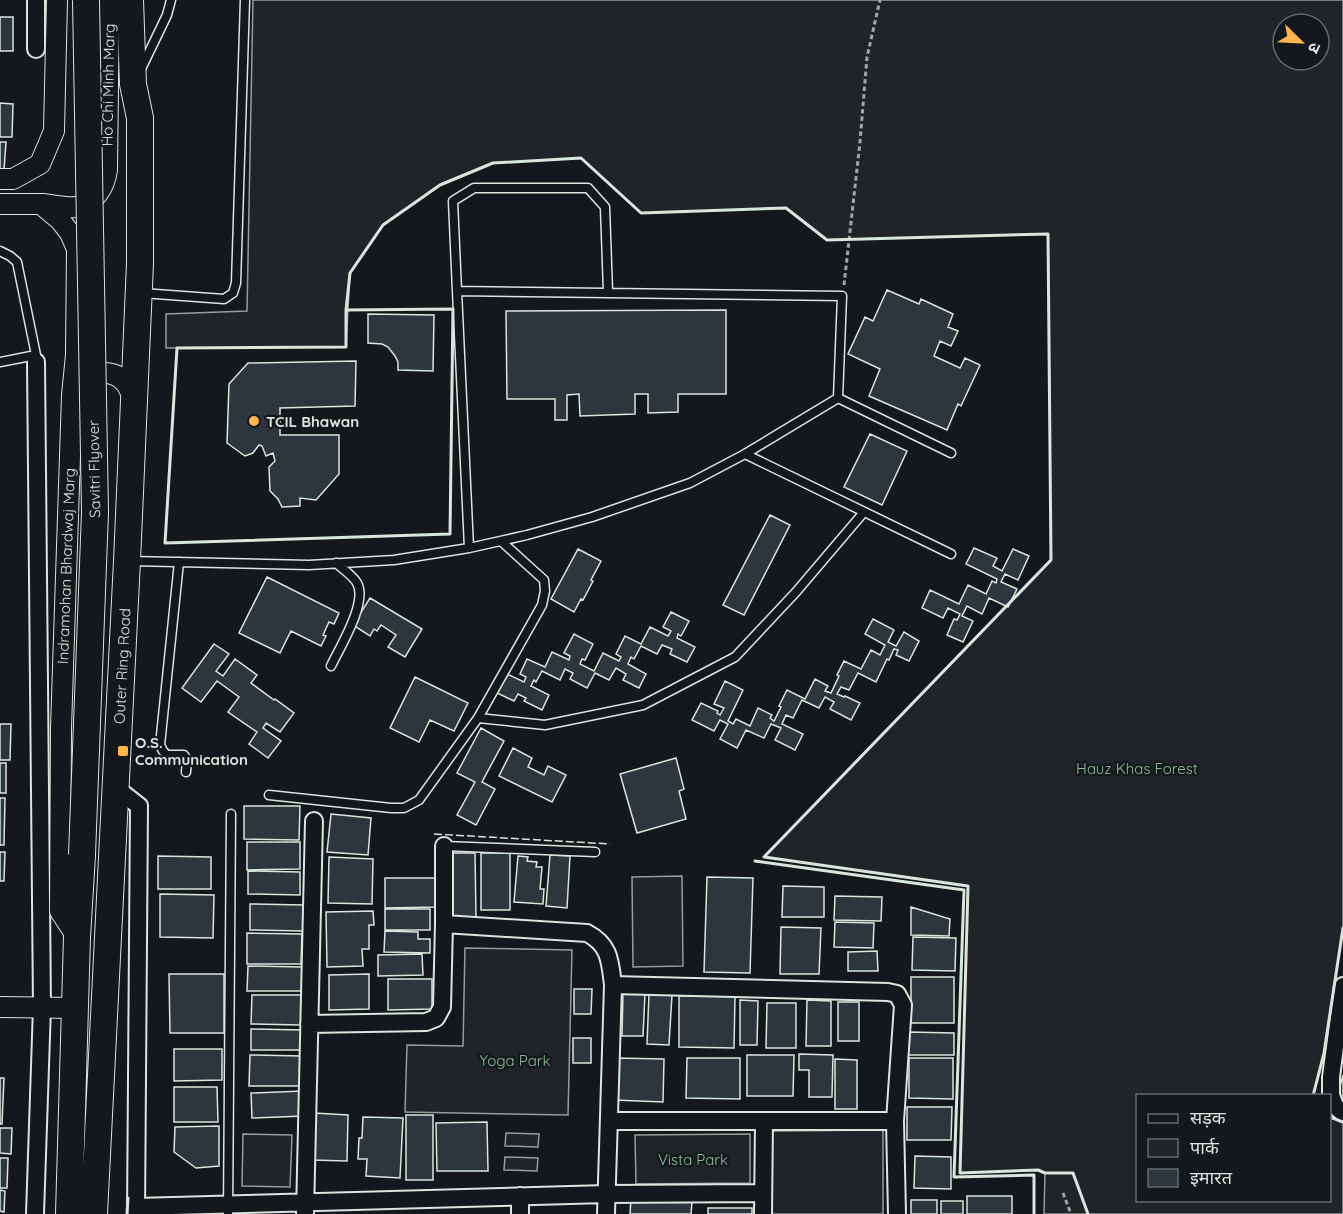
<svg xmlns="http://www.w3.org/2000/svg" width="1343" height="1214" font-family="Quicksand,'Noto Sans Devanagari',sans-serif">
	<rect width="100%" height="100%" fill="#14181c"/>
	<path fill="#202428" stroke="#939e99" stroke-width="1.5" fill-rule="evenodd" d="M253 0H1343V928L1324 1053 1313 1095 1138 1096V1200H1330V1117L1343 1122V1214H1044L1045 1173 1038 1170 960 1173 968 886 764 857 1051 560 1048 234 827 240 786 208 641 213 581 158 493 163 440 185 383 225 350 273 346 347 166 348V314L247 311ZM1283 24H1319V60H1283Z
		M682 876 683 966 633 967 632 877Z
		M465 948 572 950 568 1115 405 1112 407 1045 463 1046Z
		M883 1130V1214H772V1131Z
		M506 1133 539 1134 538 1147 505 1146Z
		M243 1134 292 1135 290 1187 242 1186Z
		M750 1134V1183L636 1184 635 1135Z
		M505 1157 538 1158 537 1171 504 1170Z"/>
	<path fill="#2c363c" stroke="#d8e6dc" stroke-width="1.5" d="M0 17H13V51H0Z
		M0 103 13 104 12 137H0Z
		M0 142H6L4 170H0Z
		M887 290 919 304 921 299 953 314 948 327 958 331 951 346 940 341 934 356 960 368 965 358 980 365 961 406 958 404 947 430 869 396 880 369 848 354 865 317 873 321Z
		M726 310V394H678V412L648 413V394H635V414L580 416 579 394 567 395V420H555V399H507L506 311Z
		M368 314 434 315 433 371 398 370V362L395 356 388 347 382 344 368 343Z
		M356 361 355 406 280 408V435H339V474L316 500 300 498V506L282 507 278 499 270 491 269 467 275 461 273 453 266 456 262 446 259 445 253 453 245 456 227 443 229 384 248 363Z
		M870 434 907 451 882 505 844 487Z
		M770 515 790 525 744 615 723 605Z
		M974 548 997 558 993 566 1002 571 1013 549 1029 556 1018 580 1005 574 1001 582 1017 589 1008 607 989 598 982 614 967 606 962 616 973 621 963 642 947 635 954 619 957 620 960 614 948 608 943 618 922 608 930 590 959 604 968 585 986 594 992 581 996 583 997 579 966 564Z
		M578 549 601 561 591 580 593 581 583 600 581 599 574 612 551 599Z
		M267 577 339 613 334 624 329 622 323 635 326 636 321 646 291 631 280 653 239 633Z
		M370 598 422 629 405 657 388 647 396 635 381 625 377 631 374 629 370 636 353 625Z
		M671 612 689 621 681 636 678 634 677 638 695 647 687 662 670 654 672 649 662 645 657 654 641 646 634 659 631 657 628 664 646 674 639 688 623 680 626 674 616 668 609 680 595 673 587 688 570 679 573 673 565 669 560 680 542 671 536 682 534 680 531 686 549 695 542 710 524 701 526 698 518 694 514 701 497 693 507 674 524 682 526 677 520 674 527 659 545 667 552 652 569 660 570 656 564 653 574 634 593 644 585 660 582 659 580 664 594 671 603 653 619 661 621 657 616 654 625 636 641 644 650 627 668 636 671 631 663 627Z
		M873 619 894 630 888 642 896 646 904 632 919 641 909 661 896 655 898 650 894 649 889 660 887 659 876 682 858 673 849 690 841 687 837 694 844 697 845 696 860 703 851 720 830 709 834 702 825 697 819 708 802 700 793 718 786 715 782 724 803 734 795 750 775 740 781 728 771 724 764 738 746 730 737 748 720 739 728 724 720 720 714 731 692 720 701 703 718 711 717 713 720 715 724 708 714 704 725 681 743 690 728 721 733 724 736 719 750 726 758 708 772 715 770 718 774 721 781 707 779 706 787 690 805 699 815 679 828 686 825 691 831 693 839 676 837 675 844 661 861 669 871 650 880 655 885 645 865 634Z
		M214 644 229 654 216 671 223 676 235 659 257 675 251 683 274 700 275 699 294 713 280 732 266 723 263 728 281 741 268 758 249 744 257 732 228 712 239 697 217 681 201 702 182 688Z
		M415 677 468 703 454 731 430 720 419 742 390 728Z
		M0 724H11L10 760H0Z
		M481 728 504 741 482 782 495 789 476 825 457 815 475 782 457 773Z
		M513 748 532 758 528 767 544 775 548 766 566 775 552 802 499 776Z
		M676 758 684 789 679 791 686 819 637 833 620 774Z
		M0 763H6V793H0Z
		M0 798H5L4 845H0Z
		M244 806H300L299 840 244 839Z
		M331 814 371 818 368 855 327 852Z
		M247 842H300V869L247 870Z
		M0 852H5L4 881H0Z
		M450 853H475L476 917H450Z
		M481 853H510V910H481Z
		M550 855 570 856 567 908 546 906Z
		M158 856 211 857V889H158Z
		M518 856 528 857 527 861 537 862 536 867H542L540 889H544L543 904 514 902Z
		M329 857 373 859 372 904 328 903Z
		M248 871 300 872V895L248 894Z
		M707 877 753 878 750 973 704 972Z
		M385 878H437V907L385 908Z
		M783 886 824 887V917H782Z
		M160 894 214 895 213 938 160 937Z
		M835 896 882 897 881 921 834 920Z
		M250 904 304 905 303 931 250 930Z
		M911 907 950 919 949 936 911 935Z
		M385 909H430V930H385Z
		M373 911 374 925H369V949H362L363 966 327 967 326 912Z
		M835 922 874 923 873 948 834 947Z
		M781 927 821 928 819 974H780Z
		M385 931 418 932V939H430V953L384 952Z
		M247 933 302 934 301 964H247Z
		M913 937 956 938 955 971 912 970Z
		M877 951 878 971H848V952Z
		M422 954 423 975 378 976V955Z
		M248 966 302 967V991H247Z
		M169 974H224V1033H170Z
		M369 974V1009L329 1010V975Z
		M911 977H954V1023H911Z
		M388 979H432V1009L388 1010Z
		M574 989H592L591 1014H574Z
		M623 994H645L643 1036H622Z
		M649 994 672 995 669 1045 647 1044Z
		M252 995H301V1025L251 1024Z
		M679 996H735L734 1048 679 1047Z
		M740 1000 758 1001 757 1045H740Z
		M807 1000 831 1001V1046H806Z
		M838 1002H859V1041H838Z
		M767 1003H796V1048H766Z
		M251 1029 303 1030 302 1050H251Z
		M908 1032 954 1033V1055H908Z
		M573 1038H591V1063H573Z
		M174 1049H222V1080L174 1081Z
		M799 1054 833 1055 832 1097H809V1070H799Z
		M250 1055 302 1056V1086H249Z
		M747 1055H794L793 1096H747Z
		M615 1058 664 1059 663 1102 614 1100Z
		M687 1058H740V1099L686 1098Z
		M909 1058H953V1099L909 1098Z
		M835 1059 857 1060V1109H835Z
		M1343 1075V1103L1336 1101Z
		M0 1078H4L2 1124H0Z
		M174 1087H217L218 1122H174Z
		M302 1091 303 1116 252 1118 251 1093Z
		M907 1107H952L951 1140H907Z
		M314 1113 348 1115 347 1161 312 1160Z
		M406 1115H433V1180H406Z
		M363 1117 403 1118 400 1178 366 1176 367 1159H358L359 1138H362Z
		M487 1122 488 1171H437L436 1123Z
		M219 1126V1166L196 1168 174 1152 175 1127Z
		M0 1128H12L11 1154 0 1153Z
		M915 1156 951 1157V1189L914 1188Z
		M0 1158H8L7 1188H0Z
		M0 1190 5 1191 4 1212 0 1211Z
		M967 1196H1012V1214H967Z
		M631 1199 692 1202 691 1214H630Z
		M911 1200H937V1214H911Z
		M941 1201H963V1214H941Z
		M708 1208H752V1214H708Z"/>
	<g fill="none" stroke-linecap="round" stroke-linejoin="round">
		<g stroke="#d8e6dc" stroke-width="11">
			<path id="service" d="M140 71 167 15 171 0
				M0 251 10 256 17 262 36 355V362
				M457 291 453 201 474 188H588L605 207 608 292
				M142 293 224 299 233 293 236 283 245 0
				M0 362 36 355
				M838 398 951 453
				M745 454 951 554
				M130 561 309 565 394 560 469 548 527 535 592 517 690 483 745 454 838 398 842 296 457 291 469 548
				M179 562 160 745 163 751 167 755H184L187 760 186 772
				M331 666C340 647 368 602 357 583 354 577 342 568 336 563
				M478 718 542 605 545 591 544 580 501 541
				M269 795 391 808H404L419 800 478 718 545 725 643 705 735 657 796 592 864 512
				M444 846 595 852
				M228 1214 231 814"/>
		</g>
		<g stroke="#d8e6dc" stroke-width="20">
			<path id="minor" d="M36 0V49
				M116 788 139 806 136 1214
				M444 924V846
				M613 985 888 992 897 994 903 1005 895 1121 897 1214
				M1343 986 1331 1077V1095L1335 1106 1343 1113
				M309 1024 426 1022 436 1018 442 1007 444 924 587 933C610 945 610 961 613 985L606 1214
				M609 1121H895
				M520 1196V1214
				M136 1207 606 1194 763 1193
				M35 1214 42 1007 36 362
				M305 1214 314 821
				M763 1214 764 1121"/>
		</g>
		<g stroke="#d8e6dc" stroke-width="22">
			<path id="tertiary" d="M0 179H13L40 164 54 131 57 0
				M0 204C14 204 29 204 43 204 53 205 66 208 76 207 95 204 105 186 107 170L109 0
				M41 204 60 220 70 233 77 249 76 355 72 395 61 728 60 911 77 937
				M81 381C104 366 128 372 133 401
				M0 1007 76 1008"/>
		</g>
		<g stroke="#d8e6dc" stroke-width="28">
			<path id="primary" d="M69 1214 77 937 82 855
				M94 1214 127 561 140 263V118L133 84 130 0"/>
		</g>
		<path stroke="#9da8a2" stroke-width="3" stroke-dasharray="4.5 3" stroke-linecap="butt" d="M844 285 860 142 867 57 880 0
			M1063 1193 1071 1214"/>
		<use href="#service" stroke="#14181c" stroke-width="8"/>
		<use href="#minor" stroke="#14181c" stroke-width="16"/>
		<use href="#tertiary" stroke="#14181c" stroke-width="20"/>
		<use href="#primary" stroke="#14181c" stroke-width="26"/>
		<g stroke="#d8e6dc" stroke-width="28" stroke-linecap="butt">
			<path id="primary-bridge" d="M82 855 95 512 86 0"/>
		</g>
		<use href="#primary-bridge" stroke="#14181c" stroke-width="26"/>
		<path stroke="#d8e6dc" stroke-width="1.5" stroke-dasharray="8 3" stroke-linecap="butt" d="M434 834 610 844"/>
		<path stroke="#d8e6dc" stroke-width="3" d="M453 309 450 534 165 543 177 348 346 347V310Z
			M346 310 350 273 383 225 440 185 493 163 581 158 641 213 786 208 827 240 1048 234 1051 560 764 857 968 886 960 1173 1038 1170 1045 1173H1073L1088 1214
			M755 861 964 890 954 1177 1034 1175V1214
			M1313 1096 1324 1053 1343 928
			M1330 1117 1343 1122
			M127 1214 128 1198"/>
	</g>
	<g fill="#ffb74d" stroke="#14181c" stroke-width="2">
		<circle cx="254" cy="421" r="6"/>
		<rect x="117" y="745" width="12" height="12" rx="3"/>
	</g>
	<g text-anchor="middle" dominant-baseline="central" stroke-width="4.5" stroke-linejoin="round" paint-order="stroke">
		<g font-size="15" fill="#d8e6dc" stroke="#14181c">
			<text transform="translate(108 85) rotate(-89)">Ho Chi Minh Marg</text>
			<text transform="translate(94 469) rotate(-91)">Savitri Flyover</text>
			<text transform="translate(66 566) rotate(-88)">Indramohan Bhardwaj Marg</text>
			<text transform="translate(122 666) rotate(-87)">Outer Ring Road</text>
		</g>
		<g font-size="15" font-weight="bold" fill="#d8e6dc" stroke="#14181c" text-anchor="start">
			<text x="266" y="421">TCIL Bhawan</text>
			<text x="135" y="742">O.S.<tspan x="135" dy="17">Communication</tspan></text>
		</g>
		<g font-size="15" fill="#8ac095" stroke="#14181c">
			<text x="1137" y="768">Hauz Khas Forest</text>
			<text x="515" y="1060">Yoga Park</text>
			<text x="693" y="1159">Vista Park</text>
		</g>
	</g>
	<rect x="1136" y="1094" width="195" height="108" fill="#14181c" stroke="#626a69" stroke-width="1.5"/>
	<rect x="1148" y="1114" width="30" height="9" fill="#14181c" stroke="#626a69" stroke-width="1.5"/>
	<text x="1190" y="1124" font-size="18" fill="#d8e6dc">सड़क</text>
	<rect x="1148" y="1139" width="30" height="18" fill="#202428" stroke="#626a69" stroke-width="1.5"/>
	<text x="1190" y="1154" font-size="18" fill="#d8e6dc">पार्क</text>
	<rect x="1148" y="1169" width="30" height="18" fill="#2c363c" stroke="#626a69" stroke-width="1.5"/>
	<text x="1190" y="1184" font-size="18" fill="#d8e6dc">इमारत</text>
	<g transform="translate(1301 42) rotate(114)"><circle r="28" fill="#14181c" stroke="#626a69" stroke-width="1.5"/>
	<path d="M0-4.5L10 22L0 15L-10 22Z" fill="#ffb74d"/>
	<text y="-9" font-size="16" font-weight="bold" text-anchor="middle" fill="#d8e6dc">उ</text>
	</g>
</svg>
